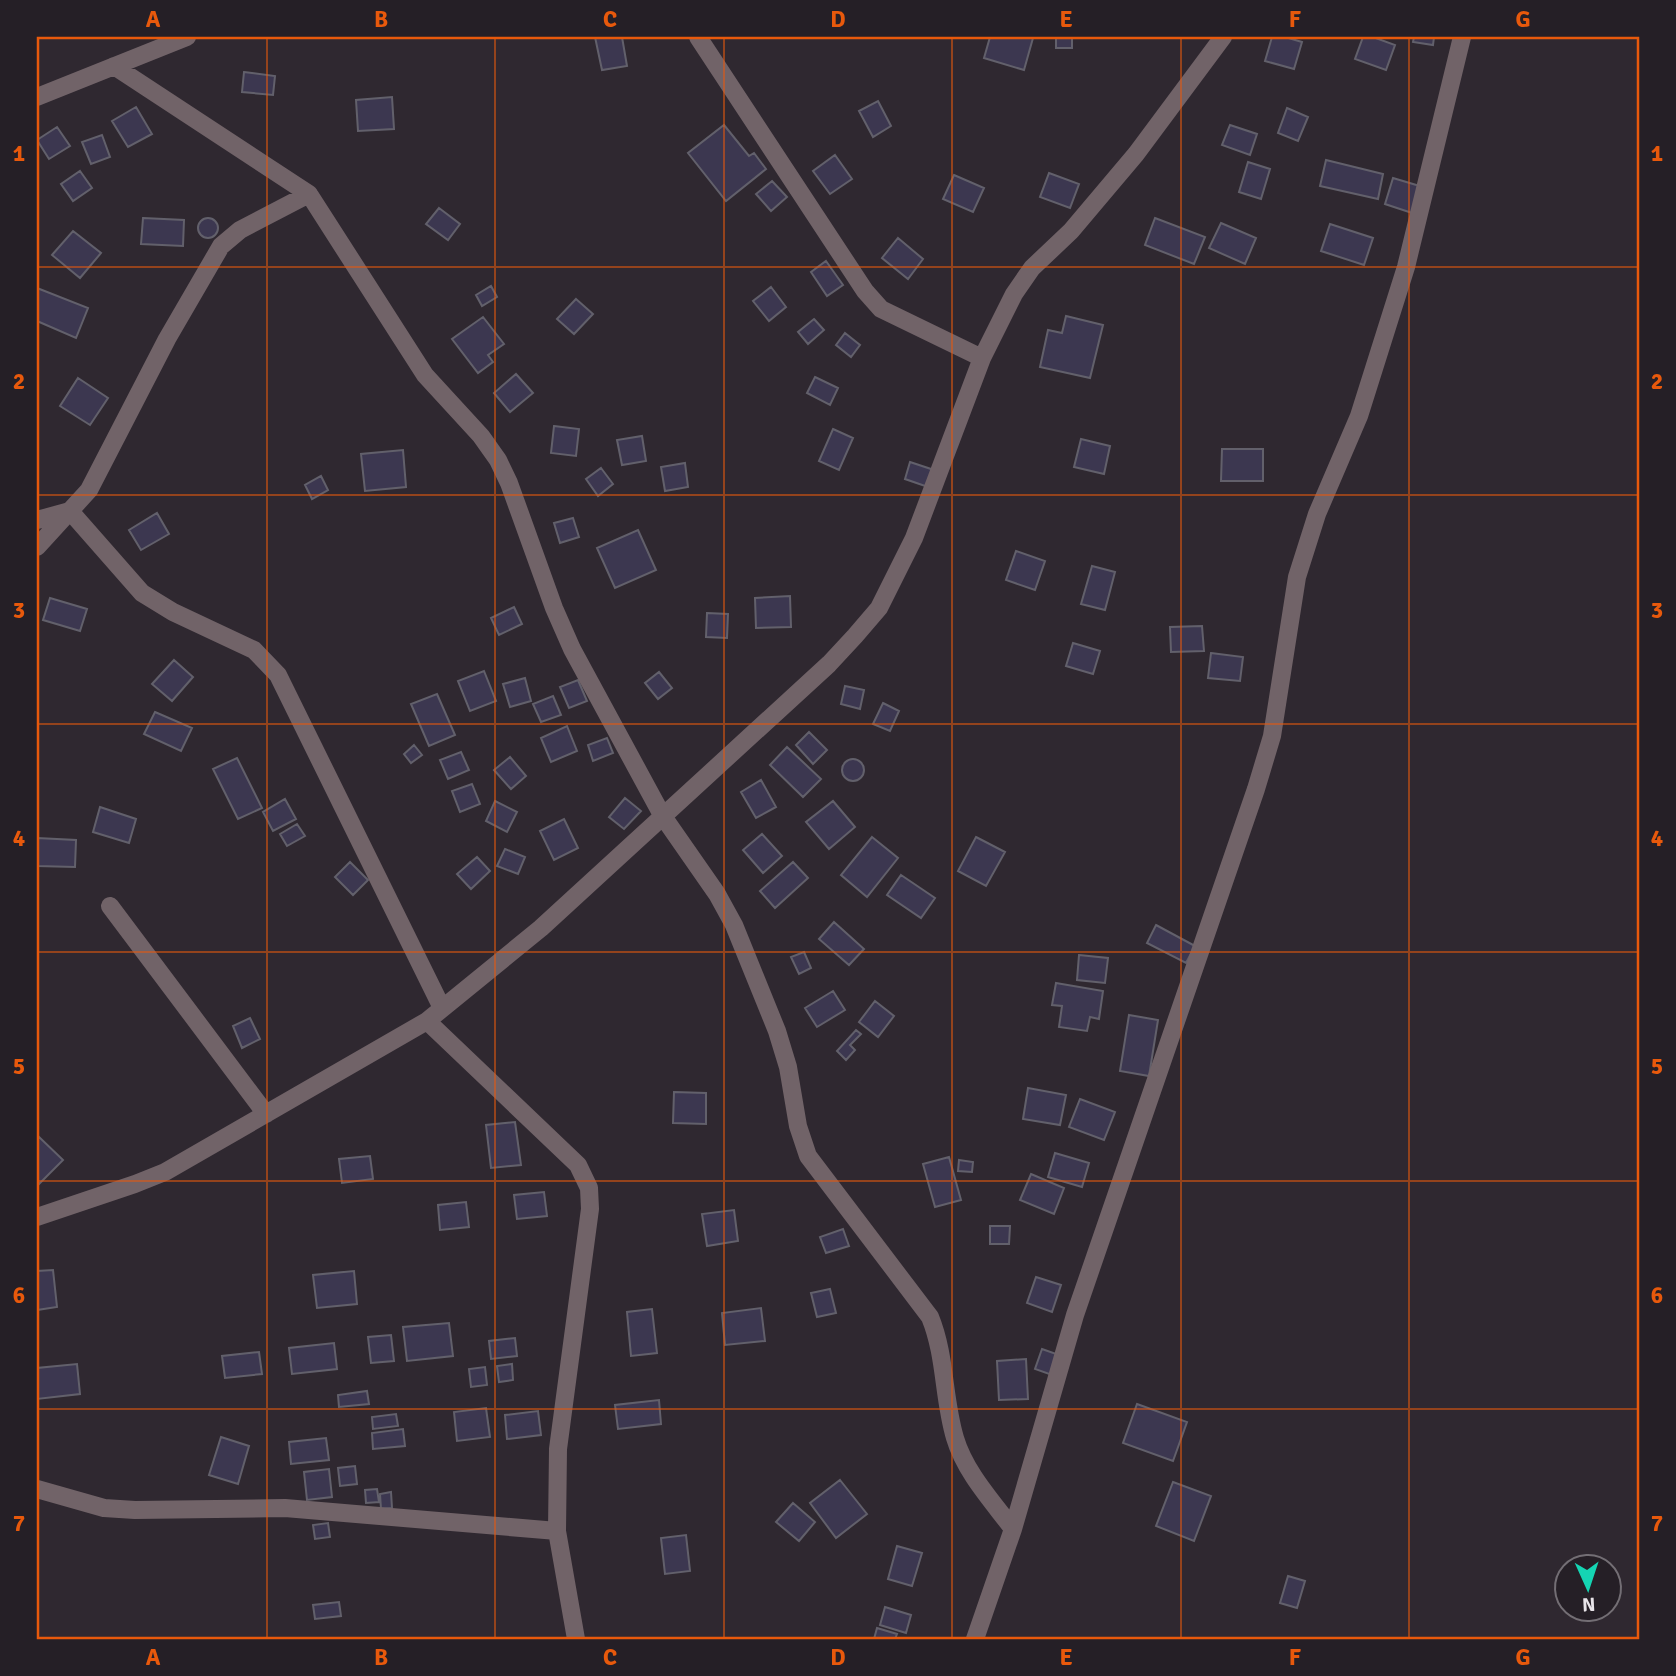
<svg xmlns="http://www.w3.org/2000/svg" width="1676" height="1676" font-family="Signika,sans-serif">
	<rect width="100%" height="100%" fill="#2f2830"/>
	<path fill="#3c3750" stroke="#62606b" stroke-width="2" d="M595 37H622L627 66 602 70Z
		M990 37 1033 38 1024 70 984 58Z
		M1056 37H1072V48H1056Z
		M1272 37H1285L1302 42 1294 69 1265 61Z
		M1363 37H1373L1395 45 1386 70 1355 59Z
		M1414 37H1434L1433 45 1413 42Z
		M244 72 275 76 273 95 242 92Z
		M392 97 394 129 358 131 356 100Z
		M878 101 891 126 873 137 859 111Z
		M136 107 152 134 128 147 112 121Z
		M1287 108 1308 117 1298 141 1278 133Z
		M724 125 749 156 754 153 766 169 726 201 688 153Z
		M1230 125 1257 134 1250 155 1222 145Z
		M57 127 70 146 49 159 37 140Z
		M102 135 110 157 91 164 82 142Z
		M835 155 852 179 830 194 813 171Z
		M1326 160 1383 174 1378 199 1320 186Z
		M1248 162 1270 169 1261 199 1239 192Z
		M80 171 92 188 73 201 61 184Z
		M1049 173 1079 184 1070 208 1040 197Z
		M954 175 984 188 973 212 943 199Z
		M1393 178 1423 187 1415 214 1385 204Z
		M772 181 787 197 771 211 756 194Z
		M439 208 460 224 448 240 426 224Z
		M143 218 184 220 183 246 141 244Z
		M1155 218 1205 237 1194 264 1145 245Z
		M198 228a10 10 0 1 1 20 0a10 10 0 1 1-20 0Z
		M1221 223 1256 238 1245 264 1209 248Z
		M1330 224 1373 238 1364 265 1321 251Z
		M73 231 101 253 80 278 52 255Z
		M898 238 923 259 908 279 882 258Z
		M826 261 843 285 827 296 811 272Z
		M491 286 497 297 482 306 476 295Z
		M771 287 786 307 769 321 753 301Z
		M37 288 88 308 76 338 37 321Z
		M576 299 593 314 574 334 557 319Z
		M1066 316 1103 325 1090 378 1040 367 1048 330 1062 333Z
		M483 317 504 344 488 355 493 362 478 373 452 339Z
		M814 319 824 330 808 344 798 332Z
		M845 333 860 345 851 357 836 345Z
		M516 374 533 393 510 412 494 393Z
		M815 377 838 388 830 405 807 393Z
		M78 378 108 398 90 425 60 406Z
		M554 426 579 429 576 456 551 453Z
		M833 429 853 438 839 470 819 461Z
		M642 436 646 461 622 465 617 440Z
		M1081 439 1110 446 1104 474 1074 467Z
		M1222 449H1263V481H1221Z
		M403 450 406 487 365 491 361 454Z
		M910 462 934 470 928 487 905 479Z
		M685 463 688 487 665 491 661 467Z
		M601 468 613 484 598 496 586 479Z
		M321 476 328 490 312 499 305 485Z
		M157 513 169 534 141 550 129 530Z
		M573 518 579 537 560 543 554 523Z
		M638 530 656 570 615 588 597 548Z
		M1016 551 1045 561 1035 590 1006 580Z
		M1092 566 1115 572 1105 610 1081 604Z
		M790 596 791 627 756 628 755 598Z
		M50 598 87 609 80 631 43 620Z
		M514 607 522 624 499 635 491 618Z
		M707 613 728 614 727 638 706 637Z
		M1202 626 1204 651 1171 652 1170 627Z
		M1073 643 1100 651 1093 674 1066 666Z
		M1211 653 1243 657 1240 681 1208 678Z
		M174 660 193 677 172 701 152 684Z
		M484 671 496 701 470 711 458 681Z
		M659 672 672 688 658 699 645 683Z
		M525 678 531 701 510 707 503 684Z
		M578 680 587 701 569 708 560 687Z
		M845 686 864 690 860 709 841 704Z
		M437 694 455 735 429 746 411 704Z
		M553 696 561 715 541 722 533 704Z
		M883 703 899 711 890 731 873 724Z
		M155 712 192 728 181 751 144 734Z
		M567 726 577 751 551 762 541 738Z
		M809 732 827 750 813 764 796 745Z
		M607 738 613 753 593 761 588 745Z
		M414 745 422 755 411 763 404 754Z
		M787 747 821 779 803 797 770 765Z
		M461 752 469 770 448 779 440 760Z
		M510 757 526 776 511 789 494 770Z
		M237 758 262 808 238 819 213 769Z
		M842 770a11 11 0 1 1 22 0a11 11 0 1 1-22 0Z
		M761 780 776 807 756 818 741 792Z
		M472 784 480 804 460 812 452 791Z
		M625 798 641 811 624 829 609 817Z
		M285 799 296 819 273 831 263 812Z
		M495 801 517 812 507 832 486 821Z
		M833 801 855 827 829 849 806 822Z
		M100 807 136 819 129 843 93 832Z
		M564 819 578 848 554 860 540 831Z
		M297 824 305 836 287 846 280 834Z
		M762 834 782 856 763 873 743 850Z
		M872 837 898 858 867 897 841 875Z
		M976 837 1005 852 986 886 958 871Z
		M37 838 76 840 75 867 37 866Z
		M505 849 525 857 518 874 497 866Z
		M477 857 490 871 471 889 457 874Z
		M350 862 368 880 353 895 335 877Z
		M793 862 808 878 775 908 760 891Z
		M901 875 935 898 921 918 887 895Z
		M834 922 864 949 849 965 819 939Z
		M1156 925 1195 946 1186 963 1147 943Z
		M804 952 811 968 799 974 791 957Z
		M1079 955 1108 958 1105 983 1077 980Z
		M1056 983 1103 991 1099 1019 1090 1017 1087 1031 1059 1027 1062 1006 1052 1005Z
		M833 991 845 1010 817 1027 805 1008Z
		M875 1001 894 1016 878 1037 859 1022Z
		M1129 1015 1158 1020 1149 1076 1120 1071Z
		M250 1018 260 1039 242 1048 233 1026Z
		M856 1030 861 1034 850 1045 855 1050 846 1060 837 1051Z
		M1028 1088 1066 1095 1060 1125 1023 1119Z
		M674 1092 706 1093V1124L673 1123Z
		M1080 1099 1115 1112 1104 1140 1069 1127Z
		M515 1122 521 1165 491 1168 486 1125Z
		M38 1136 63 1160 39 1184 37 1182Z
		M1055 1153 1089 1163 1082 1187 1048 1177Z
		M370 1156 373 1179 342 1183 339 1159Z
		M949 1157 961 1200 935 1207 923 1164Z
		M959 1160 973 1162 972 1172 958 1171Z
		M1031 1174 1064 1188 1054 1214 1020 1200Z
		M544 1192 547 1216 517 1219 514 1195Z
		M466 1202 469 1227 440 1230 438 1205Z
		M734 1210 738 1241 707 1246 702 1214Z
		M990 1226H1010L1009 1244H990Z
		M843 1229 849 1246 826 1253 820 1237Z
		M53 1270 57 1307 37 1310V1271Z
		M354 1271 357 1304 317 1308 313 1275Z
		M1036 1277 1061 1285 1052 1312 1027 1303Z
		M830 1289 836 1313 817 1317 811 1293Z
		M761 1308 765 1341 725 1345 722 1313Z
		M652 1309 657 1353 631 1356 627 1312Z
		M449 1323 453 1356 407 1361 403 1327Z
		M391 1335 394 1361 371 1363 368 1337Z
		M515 1338 517 1356 491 1359 489 1341Z
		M334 1343 337 1369 292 1374 289 1348Z
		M1042 1349 1062 1356 1055 1376 1035 1369Z
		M259 1352 262 1374 225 1378 222 1356Z
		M1026 1359 1028 1399 999 1400 997 1361Z
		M77 1364 80 1394 37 1399V1368Z
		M512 1364 513 1380 499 1382 497 1366Z
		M485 1367 487 1385 471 1387 469 1369Z
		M367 1391 369 1404 339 1407 338 1395Z
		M659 1400 661 1424 618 1429 615 1405Z
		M1137 1404 1187 1422 1173 1461 1123 1443Z
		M486 1408 490 1437 457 1441 454 1412Z
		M538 1411 541 1435 507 1439 505 1415Z
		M396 1414 398 1426 373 1429 372 1417Z
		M403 1429 405 1446 373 1449 372 1433Z
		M221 1437 249 1446 238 1484 209 1475Z
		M326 1438 329 1460 291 1464 289 1442Z
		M355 1466 357 1484 340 1486 338 1468Z
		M329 1469 332 1497 307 1500 304 1472Z
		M840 1480 867 1514 836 1538 810 1503Z
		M1173 1482 1211 1496 1194 1541 1156 1526Z
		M377 1489 379 1502 366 1503 365 1490Z
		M391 1492 392 1508 381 1509 380 1494Z
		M793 1503 815 1522 799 1541 776 1522Z
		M328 1523 330 1537 315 1539 313 1525Z
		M686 1535 690 1571 665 1574 661 1538Z
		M897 1546 922 1553 912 1586 888 1579Z
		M1288 1576 1305 1581 1297 1608 1280 1603Z
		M339 1602 341 1616 315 1619 313 1605Z
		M885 1607 911 1615 906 1633 880 1625Z
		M877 1628 897 1634 895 1639H874Z"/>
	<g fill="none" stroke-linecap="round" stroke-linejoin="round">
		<path stroke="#716368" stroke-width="18" d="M698 37 865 291 881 309 982 358
			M114 66 309 194 425 375 481 436 498 460 509 483 554 608 572 649 662 815 717 894 734 925 777 1031 788 1067 798 1126 808 1156 930 1317C946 1356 943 1398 955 1438 965 1472 992 1501 1013 1529
			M37 97 187 37
			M70 511 142 593 173 612 254 650 278 675 442 1008
			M37 520 70 511
			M37 547 89 490 167 339 221 246 240 230 309 194
			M110 906 266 1114
			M427 1021 578 1165 589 1188 590 1209 558 1449 557 1531 576 1639
			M37 1217 135 1184 165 1172 427 1021 541 928 829 664 855 636 879 608 914 538 982 358 1014 294 1032 268 1071 231 1136 154 1223 37
			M37 1489 104 1508 135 1510 285 1508 557 1531
			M975 1639 1013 1529 1075 1315 1256 789 1272 736 1297 577 1317 514 1359 416 1406 267 1462 37"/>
	</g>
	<path fill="none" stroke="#e8590c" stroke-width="2" stroke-opacity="0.55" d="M267 37V1639M495 37V1639M724 37V1639M952 37V1639M1181 37V1639M1409 37V1639M37 267H1639M37 495H1639M37 724H1639M37 952H1639M37 1181H1639M37 1409H1639"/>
	<rect width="1676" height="1676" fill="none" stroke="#251f26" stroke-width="77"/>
	<g transform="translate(1588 1588) rotate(177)"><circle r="33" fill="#251f26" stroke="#736e74" stroke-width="2"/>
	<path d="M0-5L12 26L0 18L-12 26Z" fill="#15d5b3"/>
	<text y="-10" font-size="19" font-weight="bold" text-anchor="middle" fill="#e8e4e9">N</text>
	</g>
	<rect x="38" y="38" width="1600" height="1600" fill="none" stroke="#e8590c" stroke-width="2.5"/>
	<g font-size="23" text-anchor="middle" font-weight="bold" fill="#e8590c">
		<text x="153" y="27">A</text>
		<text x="381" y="27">B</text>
		<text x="610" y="27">C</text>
		<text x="838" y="27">D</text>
		<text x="1066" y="27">E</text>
		<text x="1295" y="27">F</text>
		<text x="1523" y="27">G</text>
		<text x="19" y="161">1</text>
		<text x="1657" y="161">1</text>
		<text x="19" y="389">2</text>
		<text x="1657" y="389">2</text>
		<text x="19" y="618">3</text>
		<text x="1657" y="618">3</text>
		<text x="19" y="846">4</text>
		<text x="1657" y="846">4</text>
		<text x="19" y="1074">5</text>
		<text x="1657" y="1074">5</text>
		<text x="19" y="1303">6</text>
		<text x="1657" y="1303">6</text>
		<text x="19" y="1531">7</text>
		<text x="1657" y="1531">7</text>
		<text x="153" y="1665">A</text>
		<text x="381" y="1665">B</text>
		<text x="610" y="1665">C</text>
		<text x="838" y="1665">D</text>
		<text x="1066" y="1665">E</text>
		<text x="1295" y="1665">F</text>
		<text x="1523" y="1665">G</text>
	</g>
</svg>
